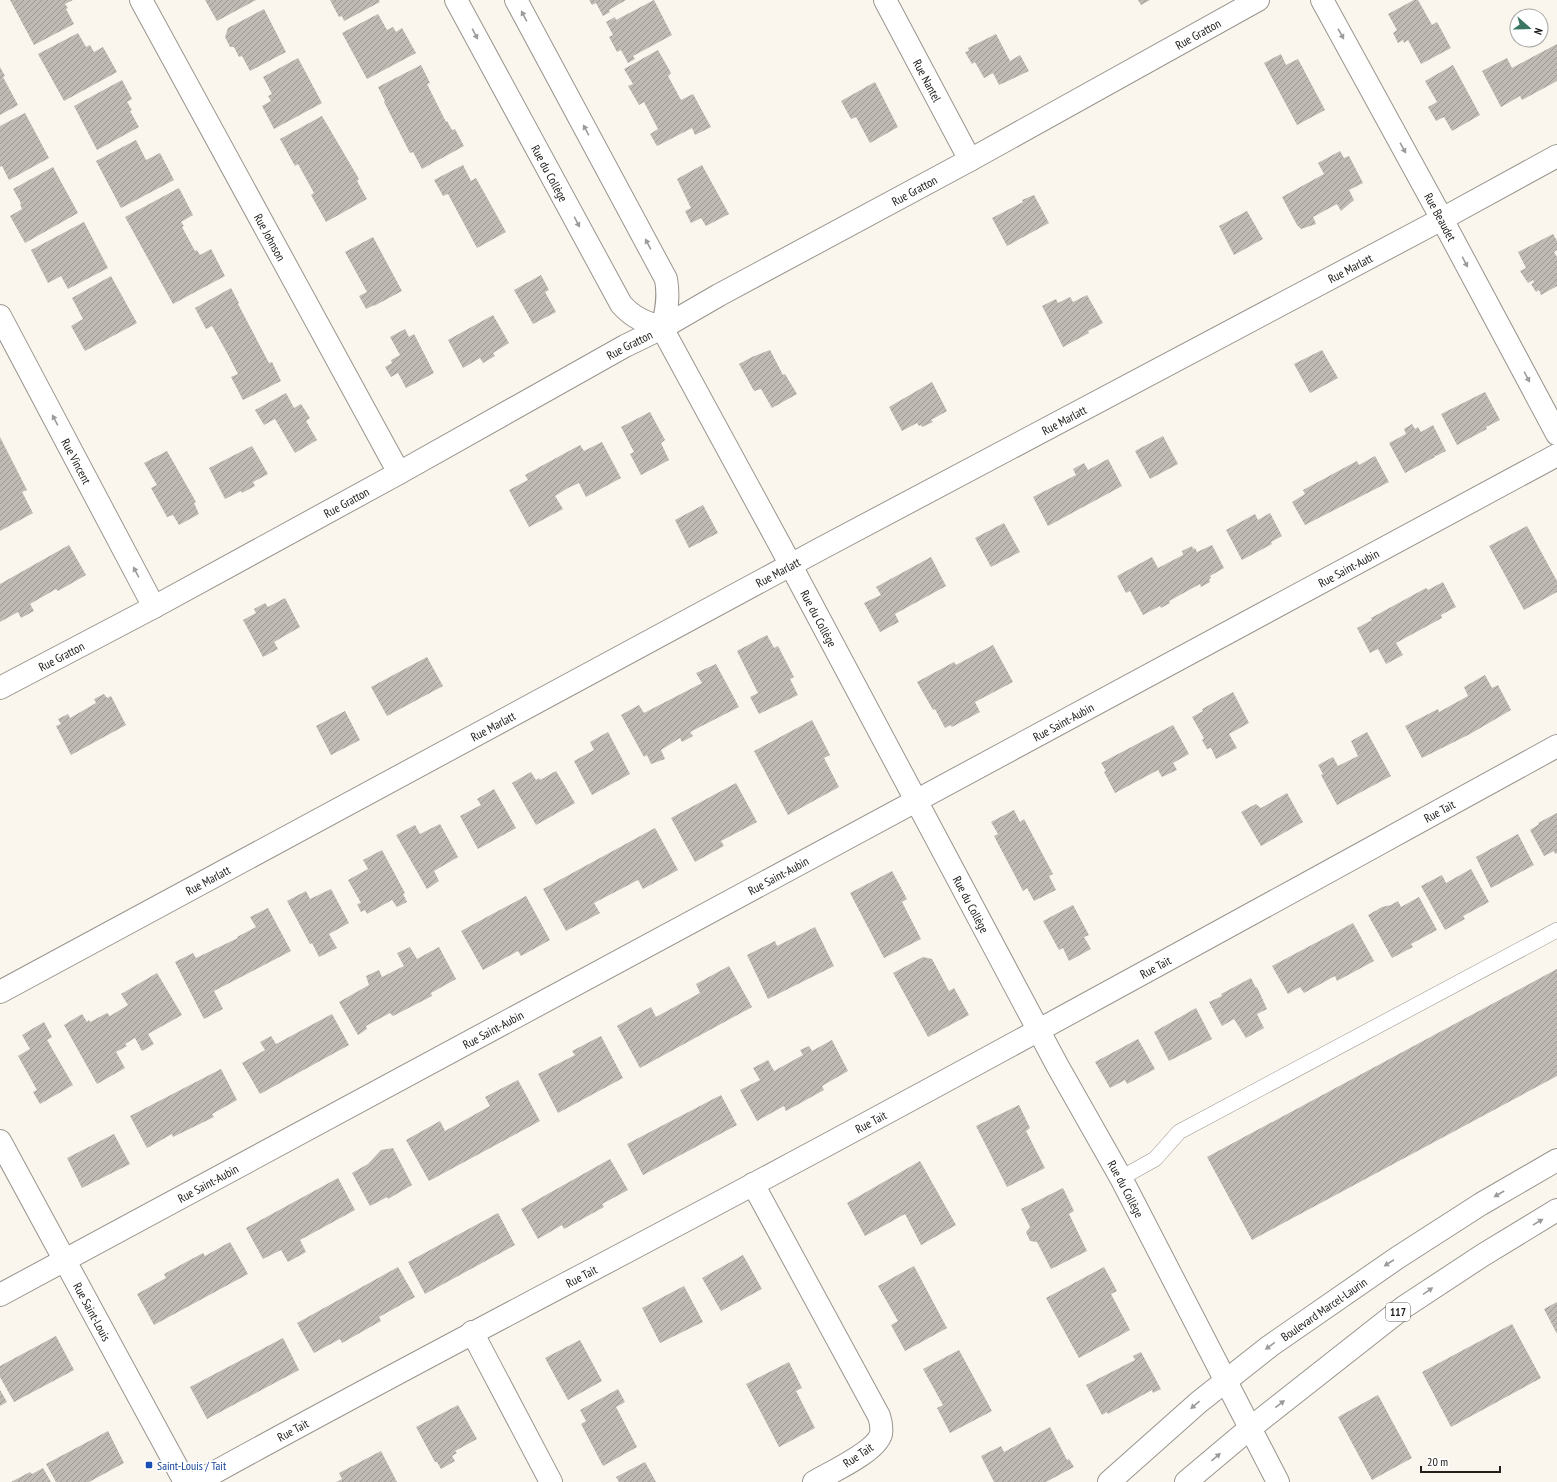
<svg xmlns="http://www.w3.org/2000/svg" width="1557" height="1482" font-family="'PT Sans Narrow',sans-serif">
	<defs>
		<pattern id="building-hatch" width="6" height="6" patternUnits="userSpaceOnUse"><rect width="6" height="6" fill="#bfbab3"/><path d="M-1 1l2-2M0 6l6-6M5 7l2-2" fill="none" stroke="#9b9791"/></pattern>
	</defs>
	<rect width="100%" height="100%" fill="#faf5ed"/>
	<path fill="url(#building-hatch)" d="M10 0H73L65 4 68 8 66 9 74 24 34 45Z
		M205 0H256L217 21Z
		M330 0H379L380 2 344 21 342 16 339 17Z
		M589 0H626L609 10 610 12 603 16 596 3 592 5Z
		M654 0 672 35 633 56 635 59 628 63 621 50 617 52 609 37 613 35 606 22 615 17 616 20Z
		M1138 0H1150L1141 5Z
		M1414 0H1418L1432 25 1437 22 1451 48 1421 64 1408 40 1404 43 1403 40 1398 43 1393 33 1397 30 1388 14Z
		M264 9 286 52 250 71 242 56 239 57 234 47H230L225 37 228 28Z
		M378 14 387 30 393 27 396 32 402 28 416 53 367 79 342 33Z
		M78 33 86 47 90 45 94 52 103 47 117 72 64 101 38 54Z
		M996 34 1010 61 1020 55 1029 71 999 85 993 73 984 78 975 62 972 64 965 52 969 51 968 48Z
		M1557 44V81L1522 100 1520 96 1501 107 1482 71 1507 58 1512 68Z
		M658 50 671 73 668 76 681 100 693 94 711 127 695 135 692 128 657 146 650 134 658 129 644 102 639 105 628 86 633 84 624 69Z
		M1281 54 1286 65 1298 59 1325 110 1297 125 1264 63Z
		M298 58 322 103 274 129 262 106 271 101 268 96 272 94 263 77Z
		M421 65 430 83 427 84 446 122 447 121 452 130 455 129 464 146 422 169 413 152 410 153 384 102 385 101 378 87Z
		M1453 65 1480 115 1452 131 1444 117 1436 121 1428 107 1437 102 1425 81Z
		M0 67 5 76 3 77 18 105 0 115Z
		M122 80 132 99 127 102 132 110 130 111 139 127 97 150 74 106Z
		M875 82 898 127 870 143 856 117 851 119 841 101Z
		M25 113 49 158 9 180 2 166 0 167V126Z
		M322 116 359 179 357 181 367 199 326 222 311 195 314 193 298 164 295 166 280 139Z
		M136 140 146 160 160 153 174 180 121 208 96 161Z
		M1340 151 1344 158 1349 156 1363 183 1349 190 1354 200 1341 211 1337 204 1313 217 1316 224 1301 229 1297 225 1282 197 1324 174 1318 163Z
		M463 165 471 181 476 178 506 232 477 248 448 194 443 196 434 180Z
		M702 165 729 214 706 226 701 218 691 223 685 211 691 208 677 179Z
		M53 167 78 213 25 243 10 216 22 209 20 204 21 203 13 189Z
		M179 188 193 215 181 222 184 226 182 227 195 251 197 250 200 255 211 249 225 276 173 304 125 217Z
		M1034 195 1049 223 1007 246 992 218 1023 202 1022 200Z
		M1247 211 1263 239 1234 255 1219 226Z
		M84 222 108 268 68 289 61 276 48 283 31 250Z
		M1553 234 1557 241V250L1554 252 1557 257V286L1541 295 1539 290 1536 292 1531 284 1534 282 1533 280 1528 283 1520 271 1526 268 1518 252Z
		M373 237 402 291 374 306V305L366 309 359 296 367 292 345 252Z
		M541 275 549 290 545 292 556 312 533 324 514 290Z
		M111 276 137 323 85 351 71 326 83 319 72 298Z
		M231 288 239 303 238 304 269 363 272 362 281 381 243 400 231 377 238 374 226 351 212 326 206 329 195 308Z
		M1087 295 1103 323 1088 331 1089 333 1063 347 1042 306 1056 299 1058 303 1070 297 1073 302Z
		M493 315 509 343 493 353 495 356 483 363 480 358 463 368 448 340Z
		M405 329 409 337 414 334 434 373 406 388 398 373 391 377 385 367 392 363 391 360 400 355 390 337Z
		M770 350 783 375 785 374 797 394 772 408 761 389 754 391 739 364 752 357Z
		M1322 350 1338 378 1310 393 1294 364Z
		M932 382 947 411 931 420 933 422 922 427 921 425 919 426 917 423 902 431 889 407Z
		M1485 392 1500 420 1486 427 1487 429 1457 445 1441 414Z
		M286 393 294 408 301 404 310 418 306 421 317 440 295 453 275 419 264 425 255 410Z
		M650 412 665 440 661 443 669 460 641 475 630 454 634 452 621 427Z
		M1412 424 1415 429 1418 427 1421 432 1433 425 1446 451 1436 456 1434 455 1435 457 1405 473 1389 443 1406 434 1404 429Z
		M1163 436 1178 464 1150 479 1135 451Z
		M0 437 27 490 22 492 33 513 0 531Z
		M602 442 621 478 586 497 579 483 568 488 555 496 563 509 529 527 509 490 528 480 525 475 580 445 584 451Z
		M252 446 268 474 253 482 255 486 242 493 241 491 225 499 209 468Z
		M167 451 196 502 194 503 199 514 179 525 173 515 167 517 151 488 157 485 144 463Z
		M1375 456 1389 482 1305 525 1292 502 1305 494 1303 490 1357 461 1359 465Z
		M1108 459 1122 486 1048 526 1033 497 1076 475 1073 469 1084 463 1088 470Z
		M703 505 718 533 689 548 675 520Z
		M1270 513 1282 536 1271 542 1272 544 1242 560 1226 530 1255 514 1258 520Z
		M1004 523 1020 552 991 567 975 538Z
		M1527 526 1557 581V592L1524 610 1489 546Z
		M69 545 86 575 58 591 56 589 30 604 34 611 21 618 18 612 0 622V584Z
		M1212 545 1224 568 1210 576 1211 578 1209 579 1210 582 1201 587 1200 584 1171 600 1169 601 1170 603 1161 608 1160 606 1143 615 1130 591 1126 593 1117 576 1152 557 1158 568 1183 555 1182 551 1192 546 1193 549 1195 548 1197 552Z
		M931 557 946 586 895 614 899 622 880 632 864 603 881 595 876 587Z
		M1443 582 1456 607 1441 615 1442 618 1396 643 1403 655 1386 664 1378 649 1370 653 1357 628 1372 620 1371 618 1426 588 1428 590Z
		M285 598 300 627 274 642 278 649 263 657 243 620 256 613 254 609 265 603 268 607Z
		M767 635 774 648 778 646 794 677 790 679 798 695 759 714 750 697 758 693 737 651Z
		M993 645 1013 682 975 702 980 712 952 727 950 725 945 728 935 709 933 710 917 682 954 662 956 665Z
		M427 657 443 686 387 716 371 687Z
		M716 664 739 707 690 732 693 736 682 742 680 738 661 750 665 759 651 764 647 755 644 757 621 715 639 705 644 713 702 683 696 673Z
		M1485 675 1492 688 1498 685 1511 710 1470 734 1422 758 1405 726 1438 709 1439 712 1468 696 1464 687Z
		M1233 692 1249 723 1229 734 1237 748 1216 759 1211 748 1207 749 1202 740 1204 738 1192 717 1203 711 1202 709Z
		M104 694 107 698 111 696 126 725 71 755 56 726 61 724 58 719 68 714 70 718 96 703 94 699Z
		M345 711 360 740 331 755 316 726Z
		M812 720 830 755 824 758 839 787 788 815 754 751Z
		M1173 725 1189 754 1173 763 1177 770 1162 777 1158 770 1115 793 1104 772 1106 771 1101 763Z
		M608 732 630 774 592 795 574 761 594 750 590 742Z
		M1367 732 1391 776 1337 805 1321 775 1323 774 1318 765 1333 757 1338 766 1358 756 1351 741Z
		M556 771 575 803 536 825 512 783 531 772 536 780 539 778 540 780Z
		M736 783 757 822 721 841 724 846 695 862 671 818Z
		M494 789 516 828 478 849 460 816 481 805 477 799Z
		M1287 793 1303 822 1261 846 1241 812 1256 804 1261 808Z
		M1014 810 1020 822 1024 819 1053 874 1049 876 1056 890 1034 901 1027 888 1023 891 994 836 998 834 991 822Z
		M1557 813V853L1555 854 1554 851 1544 856 1530 830 1539 824 1538 823Z
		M440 824 458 857 434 871 439 881 427 889 396 835 415 825 420 834Z
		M655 828 678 870 643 889 638 880 594 903 600 913 566 931 543 889Z
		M1518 834 1534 865 1491 888 1476 857Z
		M382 850 405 893 403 894 407 902 397 907 392 900 367 914 365 910 361 912 357 904 361 903 348 880 368 869 363 860Z
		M1471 869 1489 902 1463 916 1465 919 1445 930 1421 886 1442 875 1446 883Z
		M892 871 907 899 902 902 921 939 884 958 850 893Z
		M331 889 349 923 329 934 337 948 319 957 312 943 310 944 287 901 306 891 310 899Z
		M526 896 550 940 521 956 518 951 483 970 461 931Z
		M1419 897 1437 930 1411 944 1413 947 1392 958 1368 915 1382 907 1391 905 1398 901 1401 907Z
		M1073 905 1089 935 1084 937 1091 949 1069 961 1063 948 1059 950 1043 921Z
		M268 908 291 951 214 991 223 1009 204 1019 175 962 193 953 196 958 238 938 237 937 256 927 250 917Z
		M1353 923 1374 961 1337 981 1335 976 1304 993 1300 987 1288 994 1272 966Z
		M815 927 834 966 768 999 747 955 775 941 777 946Z
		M410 947 417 959 439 947 456 979 431 993 432 996 393 1016 390 1013 366 1026 367 1029 358 1035 339 1002 369 985 366 976 379 970 382 977 404 966 397 953Z
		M923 957 932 959 949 991 954 988 969 1015 928 1037 893 973Z
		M729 966 752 1007 640 1068 617 1026 651 1007 656 1017 700 993 696 984Z
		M1557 969V1076L1252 1240 1207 1157Z
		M157 973 182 1015 148 1034 154 1044 142 1051 135 1038 125 1044 127 1046 116 1052 125 1068 97 1084 64 1025 82 1014 87 1022 89 1020 90 1022 107 1013 110 1016 128 1005 121 994Z
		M1251 978 1256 988 1257 987 1267 1009 1257 1014 1264 1028 1246 1038 1234 1019 1222 1026 1209 1002 1222 996 1221 994Z
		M1196 1008 1212 1039 1169 1061 1154 1032Z
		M332 1014 349 1045 260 1094 242 1063 265 1050 260 1042 271 1036 276 1044Z
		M44 1022 52 1037 47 1040 73 1085 40 1104 33 1092 37 1090 18 1056 30 1049 22 1035Z
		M601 1036 623 1078 558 1113 538 1074 575 1055 572 1051Z
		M1138 1039 1155 1069 1127 1084 1125 1080 1110 1088 1095 1062Z
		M832 1040 848 1071 822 1086 824 1090 786 1111 784 1106 757 1121 740 1090 760 1080 753 1068 768 1060 774 1071 803 1055 800 1050 809 1046 812 1051Z
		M221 1069 237 1100 212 1114 214 1117 173 1137 172 1134 147 1148 130 1116Z
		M518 1080 540 1121 429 1181 406 1140 440 1121 445 1131 490 1106 485 1097Z
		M721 1095 737 1125 643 1175 627 1144Z
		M1019 1105 1030 1128 1026 1131 1045 1168 1007 1187 976 1126Z
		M114 1134 130 1164 82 1188 67 1158Z
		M393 1148 412 1185 388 1199 387 1197 370 1206 352 1173 368 1164 381 1150Z
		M610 1159 628 1190 602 1204 604 1207 564 1229 562 1225 538 1239 521 1209Z
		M920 1161 956 1225 921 1245 905 1214 865 1236 847 1203Z
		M338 1178 355 1210 300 1240 306 1252 288 1262 281 1250 263 1259 246 1228Z
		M1063 1188 1074 1211 1069 1214 1087 1251 1051 1269 1037 1242 1030 1241 1026 1232 1030 1227 1021 1209Z
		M498 1213 515 1245 425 1294 408 1262Z
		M230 1242 248 1274 154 1325 137 1294 166 1278 164 1274 203 1253 205 1256Z
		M743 1255 762 1289 721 1311 702 1278Z
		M914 1266 947 1328 905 1351 891 1325 898 1321 878 1286Z
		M398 1267 415 1297 379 1317 381 1321 342 1343 340 1339 314 1353 297 1323Z
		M1104 1267 1117 1291 1111 1294 1130 1330 1079 1358 1046 1298Z
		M684 1286 703 1322 660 1343 642 1308Z
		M1557 1302V1334L1544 1309Z
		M1512 1324 1541 1378 1451 1427 1422 1372Z
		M56 1336 74 1370 14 1402 0 1377V1366Z
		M283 1338 299 1370 207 1419 190 1387Z
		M580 1340 602 1381 568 1400 545 1358Z
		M959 1350 992 1411 950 1433 937 1408 943 1405 923 1369Z
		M1141 1352 1161 1389 1153 1393 1152 1390 1108 1414 1107 1412 1102 1415 1086 1385 1135 1360 1133 1356Z
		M789 1362 802 1388 796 1391 815 1428 779 1447 746 1384Z
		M618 1389 625 1402 616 1407 637 1447 603 1466 581 1424 586 1421 580 1410Z
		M0 1390 7 1402 0 1406Z
		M1378 1395 1412 1458 1372 1480 1338 1417Z
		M458 1405 477 1439 455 1451 457 1453 452 1456 455 1461 441 1469 437 1462H435L416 1427Z
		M1050 1427 1067 1460 1069 1459 1074 1467 1046 1482H994L981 1456 1001 1446 1004 1452Z
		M108 1431 124 1463 89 1482H56L46 1464Z
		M381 1451 397 1482H336L342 1479 339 1473Z
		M645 1462 656 1482H619L616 1477Z
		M43 1468 51 1482H11L30 1472 32 1474Z"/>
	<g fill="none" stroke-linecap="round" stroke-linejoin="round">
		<g stroke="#99958e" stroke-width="16">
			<path id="lane" d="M1121 1178 1155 1159 1179 1132 1557 930"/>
		</g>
		<g stroke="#99958e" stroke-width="24">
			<g id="street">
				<path id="s1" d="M141 0 399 473"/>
				<path id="s2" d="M456 0 621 304C633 318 645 322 662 328L780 545 1057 1065 1121 1178 1278 1482"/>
				<path d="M516 0 666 279C669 296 667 310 662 328"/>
				<path id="s3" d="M885 0 970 160"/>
				<path id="s4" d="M1322 0 1442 219 1557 434"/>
				<path id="s5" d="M0 316 154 607"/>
				<path id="s6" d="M0 688 154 607 399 473 625 346 662 328 719 295 970 160 1258 0"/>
				<path id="s7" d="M0 992 822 548 1442 219 1557 156"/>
				<path d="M753 1184 879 1416C881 1422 882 1427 881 1434 876 1452 831 1472 814 1482"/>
				<path id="s8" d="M0 1295 1557 455"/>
				<path d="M472 1332 551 1482"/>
				<path id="s9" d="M197 1482C381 1380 567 1284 752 1185 1022 1041 1289 893 1557 746"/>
			</g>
		</g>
		<g stroke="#99958e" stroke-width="24">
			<g id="secondary">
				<path id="s10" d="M0 1141 185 1482"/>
			</g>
		</g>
		<g stroke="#99958e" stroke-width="24">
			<g id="primary">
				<path id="s11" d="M1109 1482 1199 1402 1270 1346 1397 1258 1481 1204 1557 1160"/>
				<path d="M1186 1482 1249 1429 1404 1307 1483 1255 1557 1210"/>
			</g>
		</g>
		<use href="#lane" stroke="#fff" stroke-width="15"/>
		<use href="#street" stroke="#fff" stroke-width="22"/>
		<use href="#secondary" stroke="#fff" stroke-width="22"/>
		<use href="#primary" stroke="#fff" stroke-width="22"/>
	</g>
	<defs><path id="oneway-solid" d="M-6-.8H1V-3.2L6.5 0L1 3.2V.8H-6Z"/></defs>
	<g fill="#9c9b99">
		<use href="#oneway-solid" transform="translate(524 16) rotate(-118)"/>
		<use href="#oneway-solid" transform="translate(475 34) rotate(62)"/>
		<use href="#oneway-solid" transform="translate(1341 34) rotate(61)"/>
		<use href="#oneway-solid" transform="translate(586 130) rotate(-118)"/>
		<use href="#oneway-solid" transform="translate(1403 148) rotate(61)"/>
		<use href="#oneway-solid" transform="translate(577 222) rotate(62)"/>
		<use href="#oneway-solid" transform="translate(648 244) rotate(-118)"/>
		<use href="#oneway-solid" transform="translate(1465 262) rotate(62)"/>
		<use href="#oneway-solid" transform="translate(1527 377) rotate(62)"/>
		<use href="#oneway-solid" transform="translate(55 420) rotate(-118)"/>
		<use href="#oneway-solid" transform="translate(136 572) rotate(-118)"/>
		<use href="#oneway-solid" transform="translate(1499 1194) rotate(150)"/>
		<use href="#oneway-solid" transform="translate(1538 1222) rotate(-31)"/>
		<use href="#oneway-solid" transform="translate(1389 1263) rotate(147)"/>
		<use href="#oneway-solid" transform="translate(1428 1291) rotate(-35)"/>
		<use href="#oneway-solid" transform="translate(1270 1346) rotate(144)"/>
		<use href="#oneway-solid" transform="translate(1280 1404) rotate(-38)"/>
		<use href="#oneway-solid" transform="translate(1195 1405) rotate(139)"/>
		<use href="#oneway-solid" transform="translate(1216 1457) rotate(-40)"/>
	</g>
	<rect fill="#1a4fb4" stroke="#fff" stroke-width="1.5" x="145" y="1461" width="8" height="8" rx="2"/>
	<g text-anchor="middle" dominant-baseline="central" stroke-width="3.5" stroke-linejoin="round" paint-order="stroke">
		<rect fill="#fff" stroke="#646361" stroke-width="1" x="1386" y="1303" width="24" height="18" rx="3"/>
		<g font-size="11" font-weight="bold" fill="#22201d">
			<text x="1398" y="1312">117</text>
		</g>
		<g font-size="12" fill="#22201d" stroke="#fff">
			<text stroke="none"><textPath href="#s6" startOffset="1365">Rue Gratton</textPath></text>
			<text stroke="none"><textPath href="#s3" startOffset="91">Rue Nantel</textPath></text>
			<text stroke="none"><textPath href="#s2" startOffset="197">Rue du Collège</textPath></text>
			<text stroke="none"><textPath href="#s6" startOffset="1041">Rue Gratton</textPath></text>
			<text stroke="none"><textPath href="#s4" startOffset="247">Rue Beaudet</textPath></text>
			<text stroke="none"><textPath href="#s1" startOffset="270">Rue Johnson</textPath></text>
			<text stroke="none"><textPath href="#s7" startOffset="1532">Rue Marlatt</textPath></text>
			<text stroke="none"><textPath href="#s6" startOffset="717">Rue Gratton</textPath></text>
			<text stroke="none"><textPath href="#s7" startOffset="1208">Rue Marlatt</textPath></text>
			<text stroke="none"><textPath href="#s5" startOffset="164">Rue Vincent</textPath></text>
			<text stroke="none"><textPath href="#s6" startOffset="393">Rue Gratton</textPath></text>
			<text stroke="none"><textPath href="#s8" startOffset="1532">Rue Saint-Aubin</textPath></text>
			<text stroke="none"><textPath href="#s7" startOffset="884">Rue Marlatt</textPath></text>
			<text stroke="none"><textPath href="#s2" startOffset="724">Rue du Collège</textPath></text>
			<text stroke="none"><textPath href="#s6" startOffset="69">Rue Gratton</textPath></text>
			<text stroke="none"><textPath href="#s8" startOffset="1208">Rue Saint-Aubin</textPath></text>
			<text stroke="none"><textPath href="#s7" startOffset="560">Rue Marlatt</textPath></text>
			<text stroke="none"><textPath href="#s9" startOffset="1412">Rue Tait</textPath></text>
			<text stroke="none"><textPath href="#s8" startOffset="884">Rue Saint-Aubin</textPath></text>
			<text stroke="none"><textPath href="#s7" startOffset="236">Rue Marlatt</textPath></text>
			<text stroke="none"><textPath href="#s2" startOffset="1048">Rue du Collège</textPath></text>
			<text stroke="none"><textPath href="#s9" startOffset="1088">Rue Tait</textPath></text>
			<text stroke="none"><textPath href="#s8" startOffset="560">Rue Saint-Aubin</textPath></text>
			<text stroke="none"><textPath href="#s9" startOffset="764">Rue Tait</textPath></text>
			<text stroke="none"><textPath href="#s8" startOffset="236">Rue Saint-Aubin</textPath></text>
			<text stroke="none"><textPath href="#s2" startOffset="1372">Rue du Collège</textPath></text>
			<text stroke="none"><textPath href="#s9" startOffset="436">Rue Tait</textPath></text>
			<text stroke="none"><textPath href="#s11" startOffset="276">Boulevard Marcel-Laurin</textPath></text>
			<text stroke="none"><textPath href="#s10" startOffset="194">Rue Saint-Louis</textPath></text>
			<text stroke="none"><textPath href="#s9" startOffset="109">Rue Tait</textPath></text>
			<text transform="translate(858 1455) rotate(-34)">Rue Tait</text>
		</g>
		<g font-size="12" fill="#164399" stroke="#fff" text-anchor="start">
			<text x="157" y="1465">Saint-Louis / Tait</text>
		</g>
	</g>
	<g transform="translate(1529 28) rotate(110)"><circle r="19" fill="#ffffff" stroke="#a7a6a5"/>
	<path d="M0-3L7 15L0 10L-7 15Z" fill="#3a7661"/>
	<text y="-6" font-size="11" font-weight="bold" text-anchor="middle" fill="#22201d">N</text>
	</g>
	<path d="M1421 1466v6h79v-6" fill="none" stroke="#22201d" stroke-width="2"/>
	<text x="1427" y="1466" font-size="12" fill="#22201d" stroke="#ffffff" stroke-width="3" paint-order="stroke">20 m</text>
</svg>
